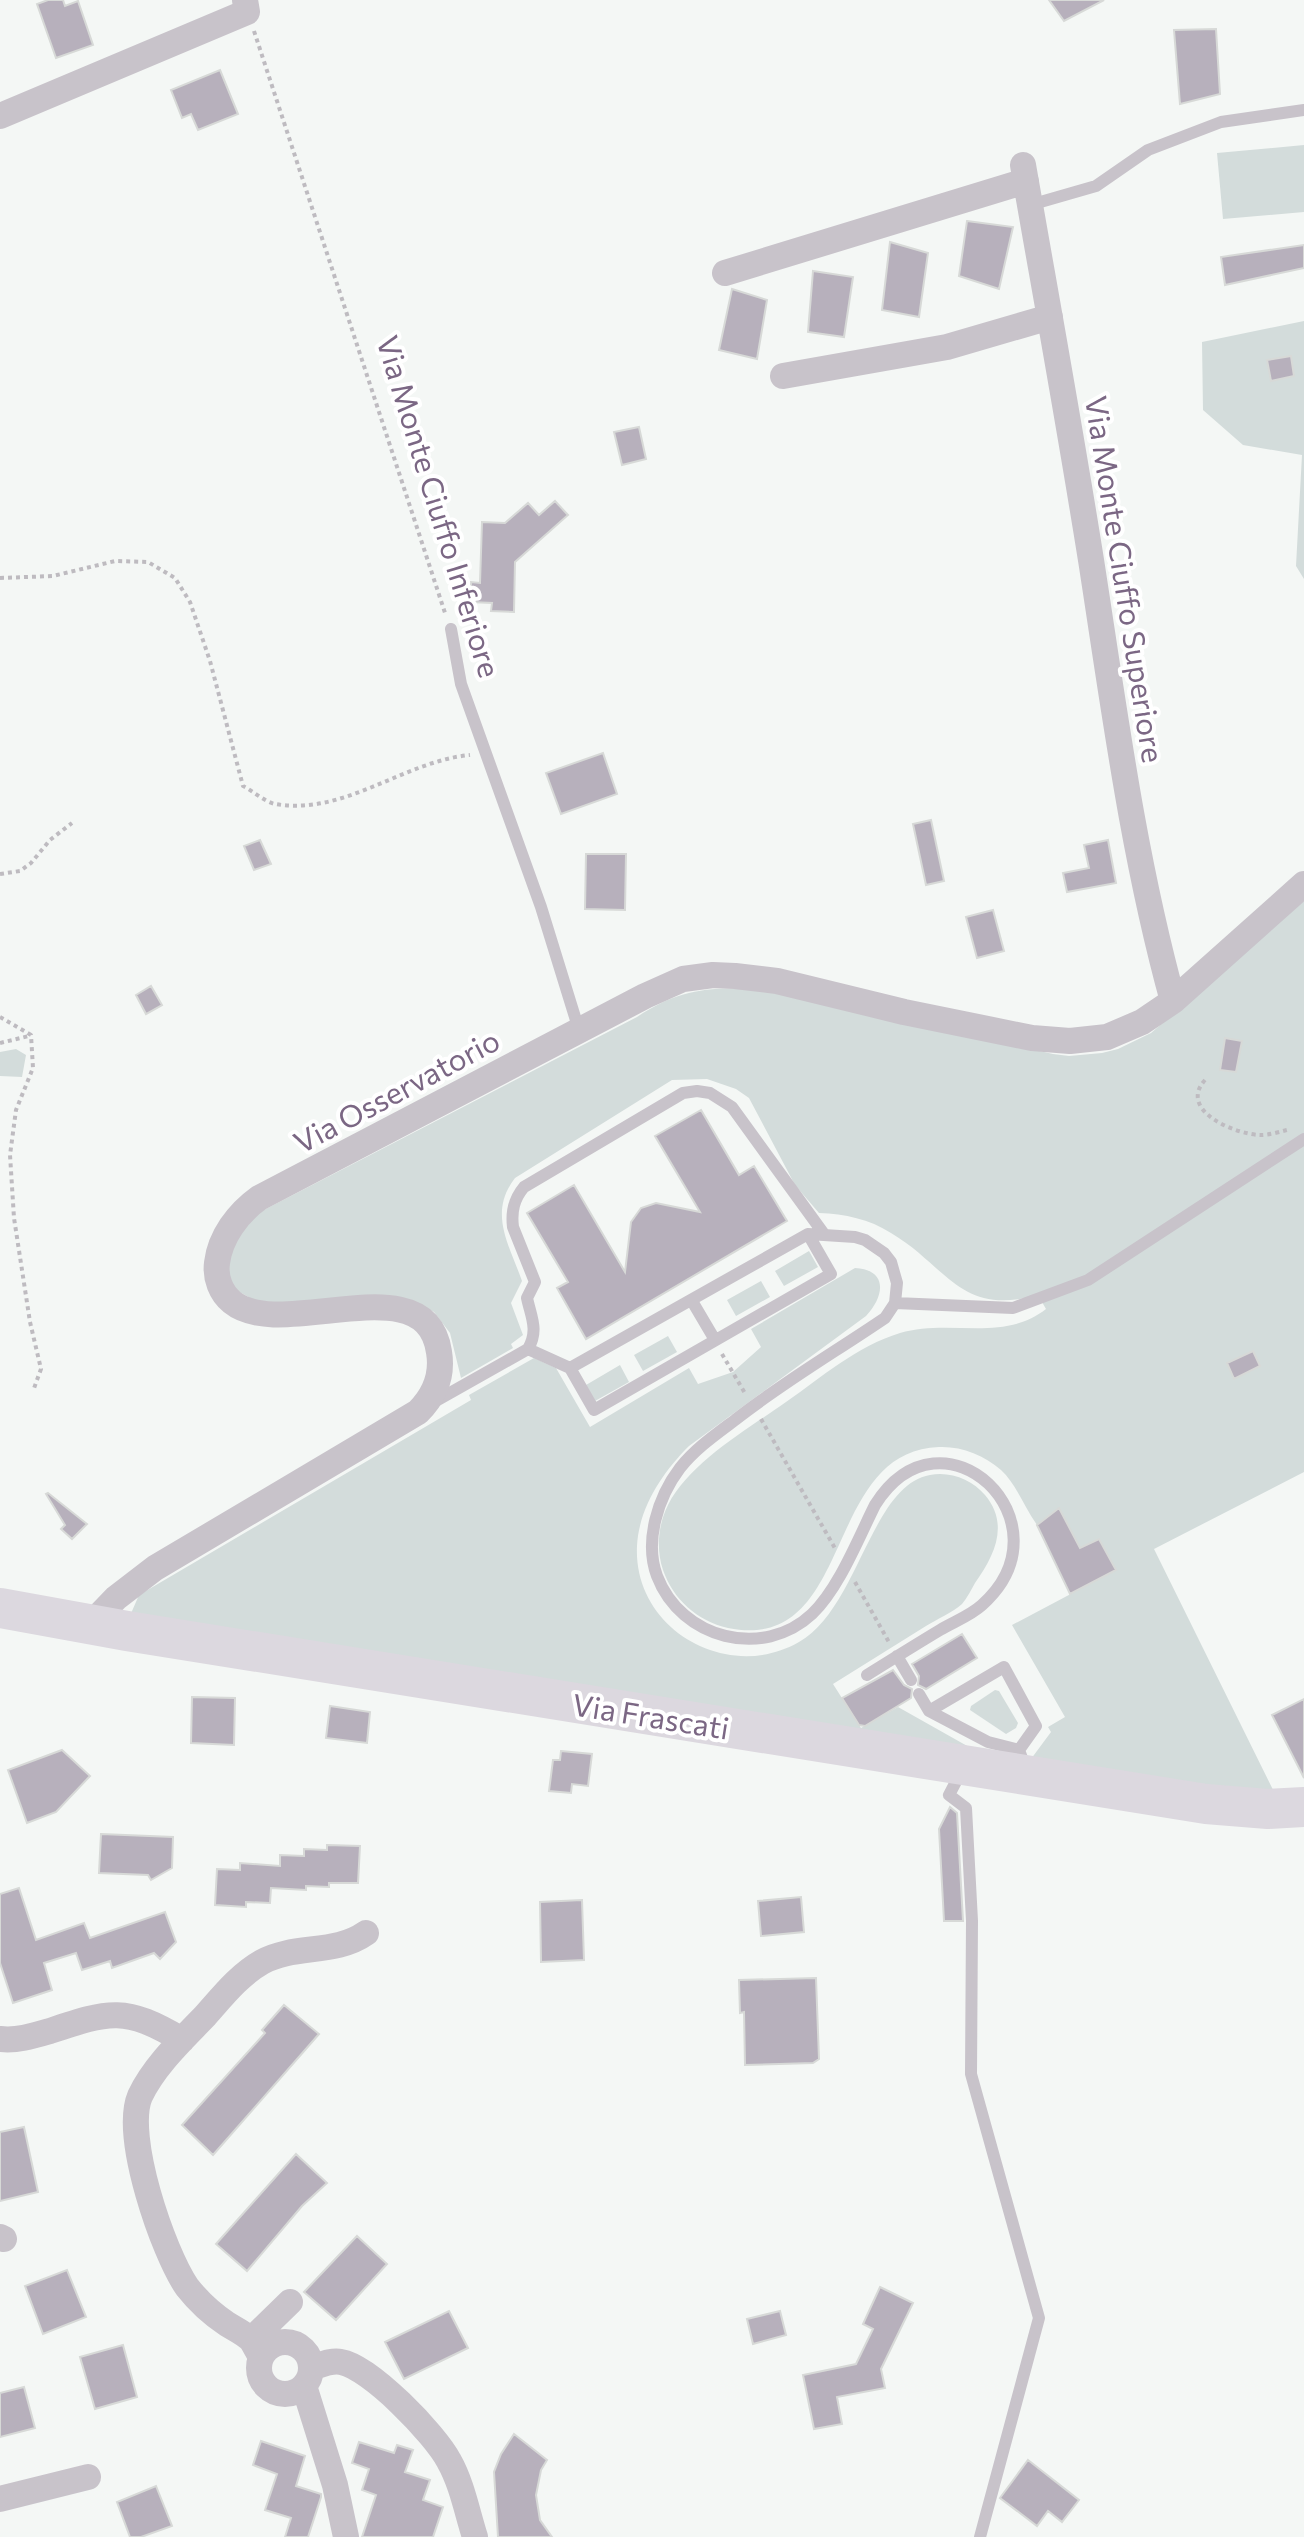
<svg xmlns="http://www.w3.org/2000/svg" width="1304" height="2537" font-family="Commissioner,sans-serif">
	<rect width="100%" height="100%" fill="#f4f7f5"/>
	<path fill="#d3dcdb" d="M1304 145V212L1223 219 1217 153Z
		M1304 321V579L1296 566 1302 455 1243 445 1203 410 1202 342Z
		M1304 901V1472L1154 1549 1281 1806 1031 1759 1051 1732 1048 1727 1065 1717 1012 1625 1116 1570 1099 1539 1080 1548 1059 1509 1037 1525C1024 1507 1017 1485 1001 1470 984 1455 961 1446 939 1447 821 1451 856 1654 728 1628 697 1621 673 1599 663 1570 656 1549 658 1525 668 1505 690 1462 748 1429 786 1402 822 1377 857 1346 900 1333 949 1318 1003 1343 1046 1309L1038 1295C960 1317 947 1266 891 1233 869 1219 845 1214 819 1213L795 1185 749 1098 736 1089 707 1079 672 1080 515 1178C488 1213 509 1244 522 1281L511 1303 523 1335 511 1344 513 1348 461 1378 450 1333 434 1312 410 1300 273 1311 229 1286 227 1249 258 1213 637 1017C680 988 713 986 763 990L1053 1054 1069 1056 1102 1053 1118 1049 1151 1033Z
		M16 1049 26 1055 22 1077 0 1076V1052Z
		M809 1251 818 1267 784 1286 775 1271Z
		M855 1268C889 1270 884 1297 866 1316L689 1446C663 1472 639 1507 637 1546 633 1630 728 1683 799 1642 858 1609 871 1485 930 1475 951 1471 972 1480 985 1495 1010 1525 994 1556 975 1583 971 1590 967 1598 962 1604 952 1613 937 1619 926 1626 895 1645 864 1665 833 1684L861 1728 898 1707 969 1747 129 1618 139 1595 471 1400 469 1395 534 1358 556 1368 590 1427 689 1368 698 1384 733 1372 761 1347 751 1329Z
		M761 1281 770 1297 736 1316 727 1300Z
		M668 1336 677 1352 643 1371 634 1355Z
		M620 1365 629 1382 595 1401 586 1385Z
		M995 1690 999 1691 1018 1723 1016 1728 1006 1734 970 1710 971 1706Z"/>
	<path fill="#b7b0bc" stroke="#d7d9d7" stroke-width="2" d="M48 0H63L65 6 78 1 93 45 56 58 37 4Z
		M1049 0H1104L1064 21Z
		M1216 29 1220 94 1180 104 1174 30Z
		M220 70 238 114 198 130 191 114 182 118 171 90Z
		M967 221 1013 227 999 289 959 276Z
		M890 242 928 253 919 317 882 310Z
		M1304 245V268L1225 285 1221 257Z
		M813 271 853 277 844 337 808 332Z
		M732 289 767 300 757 359 719 350Z
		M1291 356 1294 376 1271 381 1267 360Z
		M639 427 646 459 622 465 614 432Z
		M555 501 568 515 515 562 514 612 491 611 492 603 471 602V582L480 583 482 522 505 523 528 503 539 515Z
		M603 753 617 794 561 814 546 773Z
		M931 820 944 881 926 885 913 824Z
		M260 840 271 864 254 870 244 846Z
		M1108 840 1116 883 1067 892 1063 873 1089 868 1084 845Z
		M586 854H626L625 910 585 909Z
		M993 910 1004 951 977 958 966 917Z
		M151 986 162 1005 146 1014 136 995Z
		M1225 1038 1242 1041 1236 1072 1220 1070Z
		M701 1110 739 1175 754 1166 787 1221 586 1339 557 1288 568 1282 527 1213 574 1185 625 1272 631 1222 641 1208 656 1203 700 1212 655 1136Z
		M1253 1351 1260 1366 1234 1379 1227 1363Z
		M48 1493 87 1524 72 1539 61 1529 65 1525 46 1494Z
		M1059 1508 1080 1548 1099 1539 1116 1570 1070 1594 1037 1525Z
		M962 1634 977 1658 926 1689 918 1685 919 1676 912 1664Z
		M893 1670 904 1685 912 1689 911 1698 865 1726 859 1725 842 1698Z
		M192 1697 235 1698 234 1745 191 1743Z
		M1304 1699V1778L1272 1715Z
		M330 1706 370 1712 367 1743 326 1738Z
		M62 1750 90 1776 56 1812 27 1823 8 1770Z
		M561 1751 592 1754 588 1786 572 1784 571 1793 549 1791 553 1760H560Z
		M950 1807 957 1813 963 1921H944L939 1829Z
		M101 1834 173 1837 172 1868 151 1880 148 1875 99 1873Z
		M327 1845 360 1846 358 1883H329V1887L306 1886V1890L271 1888 270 1903 246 1902V1907L215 1905 217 1869 240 1870V1863L280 1866V1855L304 1856V1849L327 1850Z
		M19 1888 36 1940 84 1923 90 1938 165 1912 176 1942 160 1959 154 1953 112 1968 110 1961 82 1970 76 1953 44 1963 52 1990 13 2003 0 1963V1894Z
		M801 1897 804 1932 761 1936 758 1901Z
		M582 1900 584 1960 541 1962 540 1902Z
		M816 1978 819 2059 813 2063 745 2065 744 2012 740 2013 739 1980Z
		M284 2005 319 2034 213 2155 182 2125 265 2033 262 2030Z
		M24 2127 38 2192 0 2201V2132Z
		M296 2154 327 2183 302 2206 247 2271 216 2244Z
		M357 2236 387 2264 336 2320 304 2292Z
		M67 2270 86 2317 43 2334 25 2286Z
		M880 2287 913 2303 881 2369 885 2388 837 2397 842 2424 814 2429 803 2375 856 2364 873 2329 863 2324Z
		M449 2311 468 2348 404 2379 385 2342Z
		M780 2311 786 2335 753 2344 747 2319Z
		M123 2345 137 2397 95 2409 80 2357Z
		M24 2387 35 2428 0 2437V2393Z
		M514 2434 547 2460 541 2470 536 2495 540 2520 552 2537H498L494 2472 501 2454Z
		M261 2441 305 2456 296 2486 321 2494V2497L308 2537H285L291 2518 265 2510 277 2474 253 2465Z
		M359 2442 394 2453 397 2445 413 2450 405 2472 430 2480 423 2500 443 2507 433 2537H362L376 2495 362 2490 369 2469 352 2463Z
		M1028 2460 1079 2500 1062 2522 1048 2511 1037 2526 1000 2498Z
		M156 2486 172 2526 141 2537H130L117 2502Z"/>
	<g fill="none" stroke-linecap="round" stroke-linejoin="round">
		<path stroke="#bebbc0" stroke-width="4" stroke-dasharray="4 4" stroke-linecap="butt" d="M254 31 446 616
			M0 578 53 576 115 561 148 562 175 578 190 602 210 661 243 786C253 791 265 802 275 804 345 816 404 761 470 755
			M0 874 20 871 31 863 50 840 72 823
			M0 1017 31 1035 33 1068 16 1110 10 1155 14 1218 30 1322 41 1369 33 1391
			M0 1043 29 1036
			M1205 1080C1177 1111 1237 1135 1261 1135 1269 1135 1279 1132 1287 1130
			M722 1354 746 1395
			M761 1419 836 1550
			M855 1582 890 1644"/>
		<path stroke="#c8c3ca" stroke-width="12" d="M1030 205 1096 186 1148 150 1221 122 1304 110
			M451 629 461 684 541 907 579 1030
			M692 1301 715 1340
			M895 1303 1013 1308 1088 1280 1304 1139
			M528 1349 570 1368 594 1410 831 1274 808 1234
			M570 1368 808 1234 855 1237 865 1240 884 1253 891 1262 897 1283 895 1303 885 1318C835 1352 782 1383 735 1420 715 1435 695 1449 680 1468 658 1497 644 1541 657 1576 681 1639 763 1660 812 1614 839 1588 858 1539 875 1505 943 1397 1074 1523 982 1605 970 1616 953 1622 940 1630 915 1645 891 1660 867 1675
			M434 1402 528 1349C539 1330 531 1317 527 1298L535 1282 513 1227C511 1211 514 1199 524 1187L683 1093 697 1091 710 1093 732 1107 824 1234
			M897 1656 911 1680
			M919 1694 929 1711
			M1019 1750 988 1742 929 1711 1004 1667 1036 1726 1019 1750 1026 1769
			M961 1772 949 1795 966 1808 972 1921 971 2074 1039 2318 980 2537"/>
		<path stroke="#c8c3ca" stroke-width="26" d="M0 116 247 12 245 0
			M1023 165C1046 297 1070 428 1091 560 1114 708 1133 856 1173 1001
			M725 273 1026 181
			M783 376 947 347 1050 317
			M90 1625 116 1598 155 1568 418 1412C435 1395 443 1376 439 1352 426 1262 282 1343 232 1302 221 1293 215 1278 217 1263 220 1237 238 1213 259 1198L645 996 683 979 713 975 735 976 777 981 904 1012 1032 1038 1070 1041 1107 1037 1142 1022 1173 1001 1304 884
			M0 2039C17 2041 33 2036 50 2031 110 2011 125 2006 182 2040
			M0 2237 4 2239
			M251 2340 290 2302
			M259 2368a26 26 0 1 1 52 0a26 26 0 1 1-52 0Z
			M261 2357C258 2352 255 2346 252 2341 246 2334 235 2329 227 2324 212 2314 198 2301 187 2287 163 2252 123 2136 140 2096 154 2066 182 2040 205 2016 222 1997 239 1975 262 1962 295 1944 335 1955 366 1933
			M311 2368C321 2365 331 2360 341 2362 370 2367 435 2434 449 2461 462 2484 467 2512 475 2537
			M304 2386 335 2485 346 2537
			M0 2499 88 2477"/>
		<path stroke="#dcd8df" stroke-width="40" d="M0 1608 127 1631 1206 1804 1268 1809 1304 1807"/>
	</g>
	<g text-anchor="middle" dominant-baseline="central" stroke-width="8" stroke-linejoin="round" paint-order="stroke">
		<g font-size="30" fill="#7b6784" stroke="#fff">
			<text transform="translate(440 506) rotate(73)">Via Monte Ciuffo Inferiore</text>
			<text transform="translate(1126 579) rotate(81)">Via Monte Ciuffo Superiore</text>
			<text transform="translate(396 1090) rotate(-28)">Via Osservatorio</text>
			<text transform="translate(651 1715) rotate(9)">Via Frascati</text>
		</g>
	</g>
</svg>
